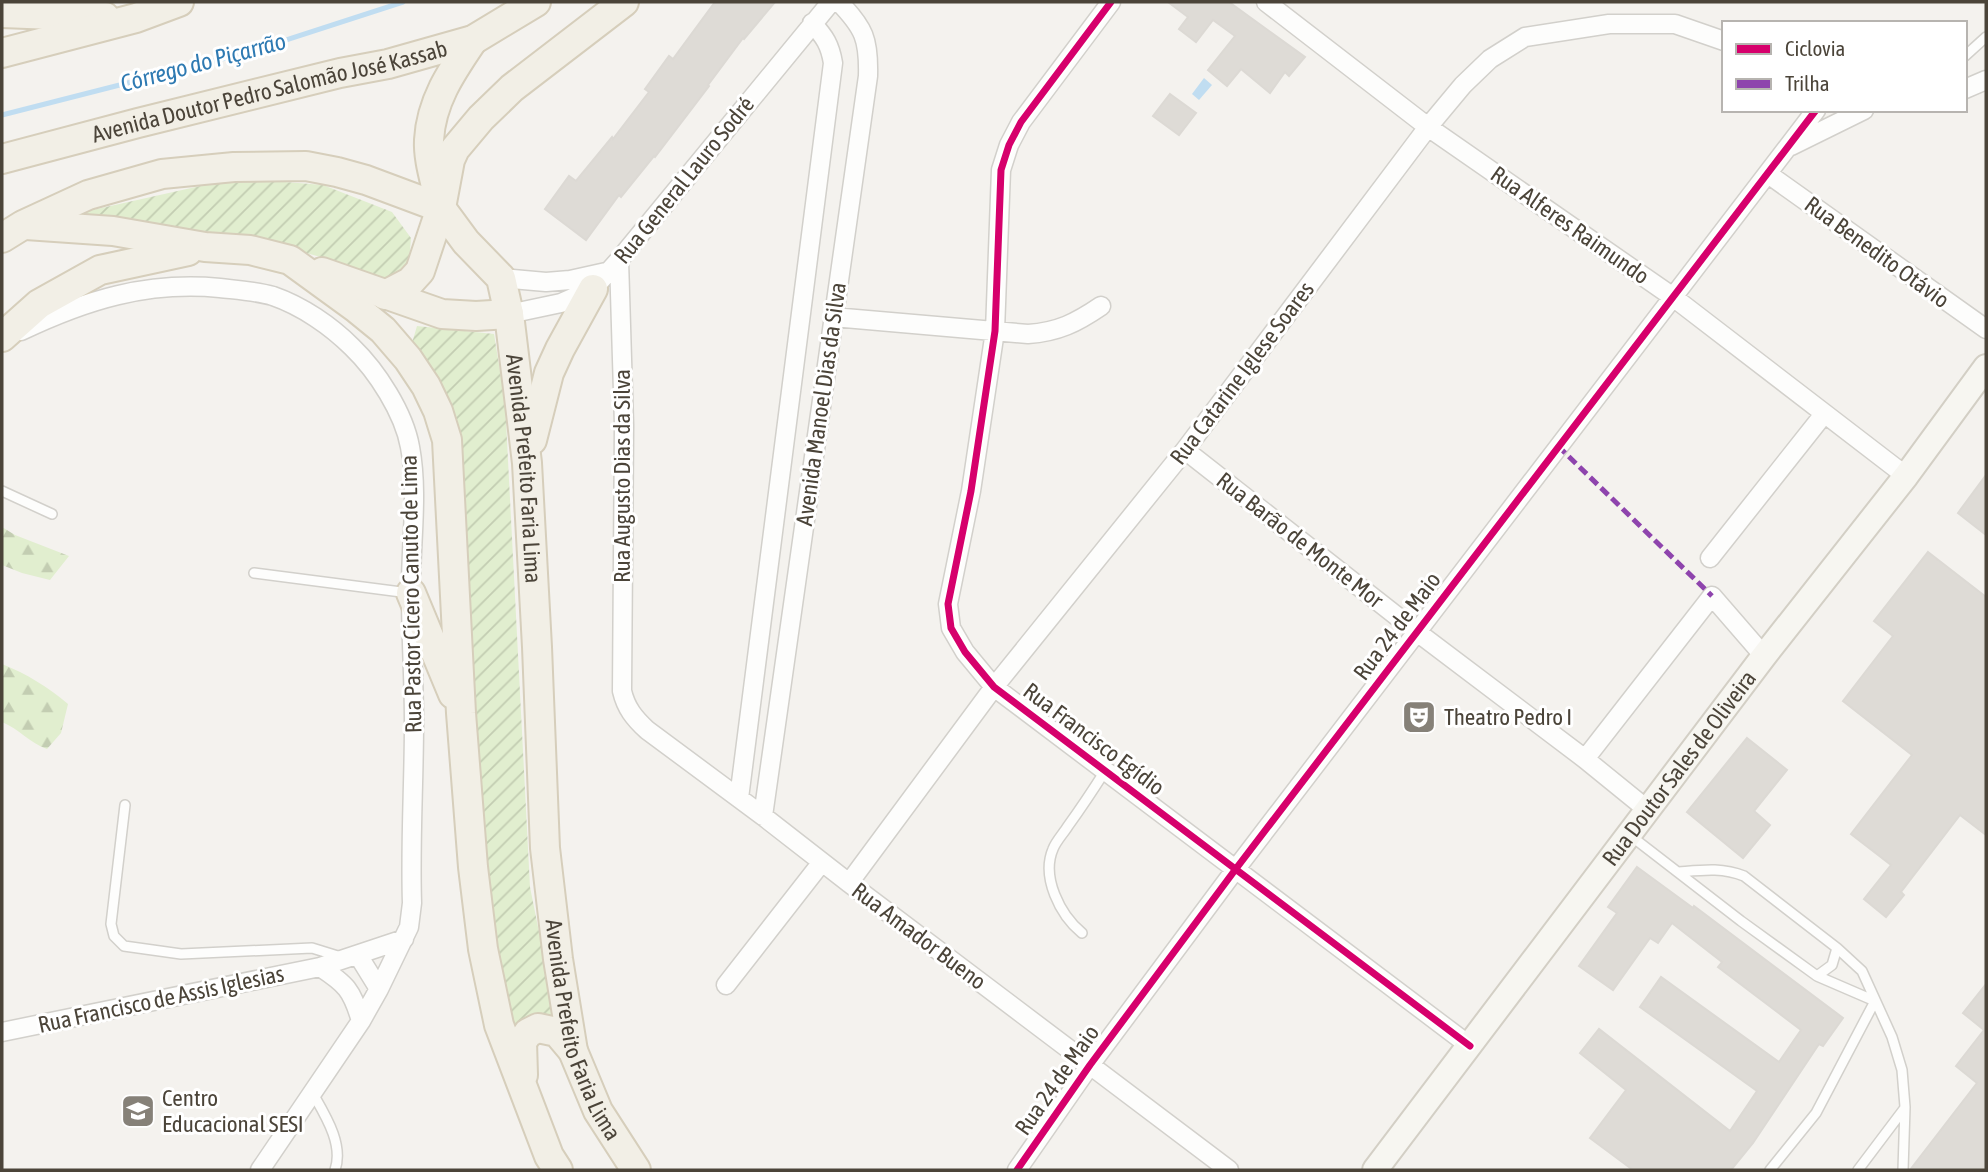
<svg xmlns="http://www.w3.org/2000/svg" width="1988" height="1172" font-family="'Asap Condensed',sans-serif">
	<defs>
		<pattern id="forest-firs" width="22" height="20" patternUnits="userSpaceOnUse" patternTransform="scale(1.75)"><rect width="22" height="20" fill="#e1eecf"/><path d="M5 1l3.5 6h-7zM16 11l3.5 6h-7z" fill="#c3cdb2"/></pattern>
		<pattern id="garden-furrows" width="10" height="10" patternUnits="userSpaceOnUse" patternTransform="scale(1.75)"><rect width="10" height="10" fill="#e1eecf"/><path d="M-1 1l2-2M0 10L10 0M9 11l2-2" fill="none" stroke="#c3cdb2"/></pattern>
	</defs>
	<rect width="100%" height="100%" fill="#f4f2ee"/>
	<path fill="url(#forest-firs)" d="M2 527 15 535 69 556 50 580 22 573 2 565Z
		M2 664C27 674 48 687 68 704L61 733 47 749C30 743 19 729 2 722Z"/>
	<path fill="url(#garden-furrows)" d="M236 178 323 185 392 212 411 238 409 263 389 283 346 264 277 245 61 217Z
		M417 326 494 334 505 402 530 887 548 977 562 1025 506 1030 474 756 452 405 412 343Z"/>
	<path fill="#c0ddf1" d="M1204 78 1212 85 1199 100 1192 94Z"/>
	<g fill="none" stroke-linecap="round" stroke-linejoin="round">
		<path stroke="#c0ddf1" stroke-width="5" d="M2 115 249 52 403 2"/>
	</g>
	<path fill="#dedbd6" stroke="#dcd9d4" stroke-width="2" d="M715 2H775L744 39 743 38 708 85 709 86 655 157 654 156 621 197 619 195 586 240 545 209 569 176 576 181 612 137 613 139 649 92 645 89 669 56 673 59Z
		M1168 2H1229L1305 57 1289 76 1285 72 1270 93 1241 69 1227 86 1208 70 1235 36 1213 20 1196 42 1179 29 1188 17Z
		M1170 94 1196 113 1179 135 1153 116Z
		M1986 475V535L1958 513Z
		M1928 552 1986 597V835L1960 815 1901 892 1904 895 1886 917 1864 899 1891 865 1851 834 1912 755 1843 701 1893 636 1874 621Z
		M1747 738 1787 770 1754 811 1770 825 1743 858 1687 812Z
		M1637 867 1693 908 1694 906 1843 1018 1823 1046 1819 1044 1753 1143 1731 1170H1633L1590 1138 1626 1090 1580 1053 1599 1029 1730 1131 1757 1091 1640 1007 1661 977 1779 1062 1801 1030 1718 967 1722 962 1672 923 1658 943 1650 938 1613 990 1579 966 1617 913 1608 907Z
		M1986 984V1170H1910L1977 1083 1956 1066 1984 1030 1963 1013Z"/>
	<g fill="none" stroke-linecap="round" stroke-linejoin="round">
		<g stroke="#d2d0cb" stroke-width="12">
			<path id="service" d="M1965 56 1986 37
				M2 491 52 514
				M254 573 409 593
				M125 805 111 924 114 936 124 946 181 954 312 948 341 957
				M1631 836 1741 921 1817 976 1875 1001
				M1679 872C1702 870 1722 867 1744 876L1837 948 1862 971 1892 1037 1902 1070 1905 1107 1903 1170
				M1082 933C1060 915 1041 877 1053 849 1056 841 1063 834 1068 826 1081 808 1093 790 1105 771
				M1817 976 1832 965 1837 948
				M312 1092C325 1115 344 1144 335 1170
				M1770 1170 1816 1113 1875 1001
				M1858 1170 1904 1109"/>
		</g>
		<g stroke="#d2d0cb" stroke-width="21">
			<path id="minor" d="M1111 2 1021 122 1009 145 1001 170 995 331 971 491 948 604 951 628 965 652 994 687 1470 1046
				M1266 2 1428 127 1673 297 1906 476
				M1965 89 1986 80
				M1791 146 1864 110
				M1768 174 1986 329
				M619 260 624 425 622 691C626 708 634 718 647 730L763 816 849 883 1229 1170
				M501 278 546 282 570 280 606 272
				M509 314 561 303 593 289 619 260 831 2
				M833 317 1028 334C1058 332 1076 323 1101 306
				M21 331C86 300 147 281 220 288 238 290 256 291 273 296 302 306 331 326 352 347 377 371 404 413 410 447 419 495 410 547 411 595 411 638 414 680 414 723 414 783 410 843 412 903L409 927 379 989 361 1021 260 1170
				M1185 450 1417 632 1585 759 1649 811
				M1710 558 1824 414
				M1585 759 1712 596 1764 656
				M739 798 833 63C830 45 825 37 812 23
				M763 816 868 76C869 39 864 28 839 2
				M849 883 994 687 1185 450 1428 127 1463 85 1490 59 1525 37 1609 24H1675L1724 41
				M358 955 379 989
				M320 967C346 984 352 990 361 1021
				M726 985 822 862
				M2 1032 320 967 404 939
				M1017 1170 1090 1065 1235 870 1816 110"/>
		</g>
		<g stroke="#d3cfc5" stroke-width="28">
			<g id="secondary">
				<path id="s1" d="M1375 1170 1764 656 1906 476 1986 367"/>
			</g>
		</g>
		<g stroke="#d6cebb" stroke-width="32">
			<g id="primary">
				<path d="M2 13 105 17"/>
				<path d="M2 53 136 18 179 2"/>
				<path id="s2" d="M2 159 138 123 340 73 388 64 473 40 536 2"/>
				<path d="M438 195C434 177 428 158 429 140 431 101 452 71 473 40"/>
				<path d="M26 225 113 231 205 247 250 250 290 260 356 308 383 330 408 359 426 386 438 411 447 440 461 713 473 867 483 949 499 1025 549 1156 558 1170"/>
				<path id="s3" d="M2 238 23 225 88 195 162 174 234 167 306 166 337 172 366 180 441 208 466 242 501 278 509 314 527 463 537 647 545 848 558 959 573 1051 598 1111 636 1170"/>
				<path d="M322 272 442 314 476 316 509 314"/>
				<path d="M385 295 410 282 420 271 441 208 450 160 455 149 481 118 512 88 624 2"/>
				<path d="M2 337 39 304 100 270 188 251"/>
				<path d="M532 440 549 373 560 349 593 289"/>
				<path d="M411 593 453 694"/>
				<path d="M523 1075 522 1042 528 1033 538 1028 557 1032 573 1051"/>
			</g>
		</g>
		<use href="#service" stroke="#fdfdfc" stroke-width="9"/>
		<use href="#minor" stroke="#fdfdfc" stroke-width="18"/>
		<use href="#secondary" stroke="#f7f6f1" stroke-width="24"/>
		<use href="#primary" stroke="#f2efe6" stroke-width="28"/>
		<path stroke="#8e44ad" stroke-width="5" stroke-dasharray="10 5" stroke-linecap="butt" d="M1558 446 1712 596"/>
		<g stroke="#fff" stroke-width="11">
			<path id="cycleway" d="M1111 2 1021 122 1009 145 1001 170 995 331 971 491 948 604 951 628 965 652 994 687 1470 1046
				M1017 1170 1090 1065 1235 870 1816 110"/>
		</g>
		<use href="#cycleway" stroke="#d6006c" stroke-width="7"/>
	</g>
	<defs>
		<g id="theatre-square" transform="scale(1.75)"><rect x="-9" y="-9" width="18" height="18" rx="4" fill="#868178" stroke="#fff"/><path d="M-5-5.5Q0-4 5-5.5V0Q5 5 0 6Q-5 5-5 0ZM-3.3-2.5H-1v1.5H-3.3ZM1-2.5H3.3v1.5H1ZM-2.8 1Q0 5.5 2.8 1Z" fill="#fff"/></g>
		<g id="school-square" transform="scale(1.75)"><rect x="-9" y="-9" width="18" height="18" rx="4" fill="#868178" stroke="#fff"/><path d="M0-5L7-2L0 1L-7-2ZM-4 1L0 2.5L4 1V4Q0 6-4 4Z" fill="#fff"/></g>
	</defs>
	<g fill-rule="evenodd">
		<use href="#theatre-square" x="1419" y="717"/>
		<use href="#school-square" x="138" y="1111"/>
	</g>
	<g text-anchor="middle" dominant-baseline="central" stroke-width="6" stroke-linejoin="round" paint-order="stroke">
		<g font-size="23" fill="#4b4439" stroke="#fff">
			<text stroke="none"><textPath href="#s2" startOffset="276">Avenida Doutor Pedro Salomão José Kassab</textPath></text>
			<text transform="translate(684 180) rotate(-51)">Rua General Lauro Sodré</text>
			<text transform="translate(1570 225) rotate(35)">Rua Alferes Raimundo</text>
			<text transform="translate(1877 252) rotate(36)">Rua Benedito Otávio</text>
			<text transform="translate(1242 373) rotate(-53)">Rua Catarine Iglese Soares</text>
			<text transform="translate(821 404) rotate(-82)">Avenida Manoel Dias da Silva</text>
			<text stroke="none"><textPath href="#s3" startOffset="744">Avenida Prefeito Faria Lima</textPath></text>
			<text transform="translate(622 476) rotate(-90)">Rua Augusto Dias da Silva</text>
			<text transform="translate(1300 540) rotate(38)">Rua Barão de Monte Mor</text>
			<text transform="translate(411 594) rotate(-91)">Rua Pastor Cícero Canuto de Lima</text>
			<text transform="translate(1397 626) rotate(-53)">Rua 24 de Maio</text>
			<text transform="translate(1094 739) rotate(37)">Rua Francisco Egídio</text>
			<text stroke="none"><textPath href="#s1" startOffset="504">Rua Doutor Sales de Oliveira</textPath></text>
			<text transform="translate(919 936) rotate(37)">Rua Amador Bueno</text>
			<text transform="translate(161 999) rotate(-12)">Rua Francisco de Assis Iglesias</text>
			<text stroke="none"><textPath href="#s3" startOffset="1311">Avenida Prefeito Faria Lima</textPath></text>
			<text transform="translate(1057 1080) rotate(-55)">Rua 24 de Maio</text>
		</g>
		<g font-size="23" fill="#4b4439" stroke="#fff" text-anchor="start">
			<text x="1444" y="717">Theatro Pedro I</text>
			<text x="162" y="1098">Centro<tspan x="162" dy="26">Educacional SESI</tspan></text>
		</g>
		<g font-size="24" font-style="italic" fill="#2e7ab2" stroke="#fff">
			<text transform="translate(203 62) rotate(-15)">Córrego do Piçarrão</text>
		</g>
	</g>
	<rect width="1988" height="1172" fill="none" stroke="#4b4439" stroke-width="7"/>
	<rect x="1722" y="21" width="245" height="91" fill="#ffffff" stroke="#b7b4b0" stroke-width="2"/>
	<rect x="1736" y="44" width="35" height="10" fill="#d6006c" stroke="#b7b4b0" stroke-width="2"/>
	<text x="1785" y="56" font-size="21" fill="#4b4439">Ciclovia</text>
	<rect x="1736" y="79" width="35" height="10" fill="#8e44ad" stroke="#b7b4b0" stroke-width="2"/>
	<text x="1785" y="91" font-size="21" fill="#4b4439">Trilha</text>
</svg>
